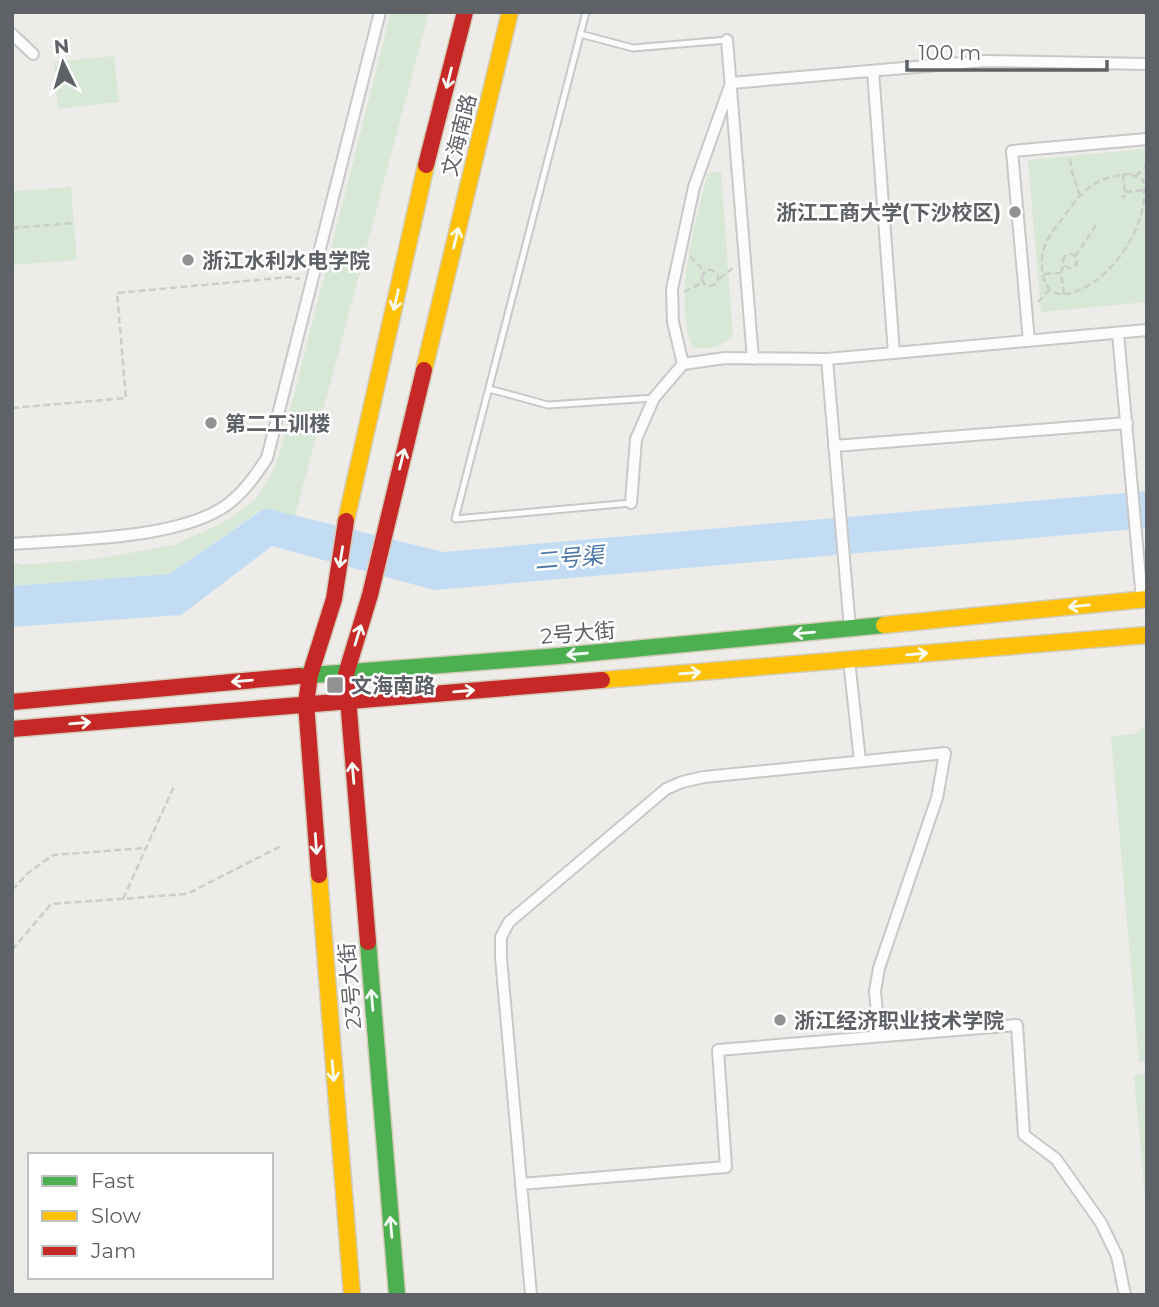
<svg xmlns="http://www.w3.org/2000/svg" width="1159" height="1307" font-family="Montserrat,'Noto Sans SC',sans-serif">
	<rect width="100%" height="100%" fill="#edece9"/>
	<path fill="#d8e8d6" d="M391 12H429L295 516 264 508 169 574 12 586V562L23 565 95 559 175 545 229 519 256 499 276 466Z
		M114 56 119 102 58 109 54 62Z
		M1145 149 1147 175V302L1041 312 1028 160Z
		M721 172 733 336C720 347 709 351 692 347 673 295 695 225 708 173Z
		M71 187 77 260 12 265V191Z
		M1147 723V1061L1139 1062 1111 736 1135 734Z
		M1147 1074V1219L1134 1075Z"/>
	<path fill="#c2ddf3" d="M1147 491V528L434 590 272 546 181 615 12 627V586L169 574 265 508 443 552Z"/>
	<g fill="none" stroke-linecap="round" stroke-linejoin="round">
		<g stroke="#c8c8c8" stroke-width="9">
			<path id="lane" d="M586 12 455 519 631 503
				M580 34 633 48 727 40
				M489 389 548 405 654 398"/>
		</g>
		<g stroke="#c8c8c8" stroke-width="14">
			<path id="street" d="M12 34 33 54
				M727 40 753 359
				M873 71 894 353
				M1118 333 1142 600
				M1029 341 1012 151 1147 139
				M827 359 850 629
				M683 364 673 322 672 289 694 187 731 83 985 61 1147 64
				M834 446 1127 423
				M631 503 636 439 654 398 683 364 725 358 827 359 1147 330
				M12 544C72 539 188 540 233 500 247 488 257 473 267 458L380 12
				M849 660 860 761
				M521 1184 726 1167 718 1050 1017 1025 1024 1135 1056 1159 1101 1223 1117 1256 1125 1295
				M531 1295 501 958V937L509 922 666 789 682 782 704 777 945 753 937 798 879 968 875 991 879 1036"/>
		</g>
		<g stroke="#d3ccb9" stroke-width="19">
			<path id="fast" d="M299 676 559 656 884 625
				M368 942 397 1295"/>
		</g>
		<g stroke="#d3ccb9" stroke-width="19">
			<path id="slow" d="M424 370 510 12
				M346 521 426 165
				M884 625 1147 599
				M602 680 1147 635
				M319 875 352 1295"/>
		</g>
		<g stroke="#d3ccb9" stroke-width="19">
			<path id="jam" d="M426 165 465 12
				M12 702 299 676
				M12 729 602 680
				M319 875 306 703 310 675 334 599 346 521
				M368 942 346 674 370 595 424 370"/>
		</g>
		<path stroke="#cacecb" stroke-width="2.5" stroke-dasharray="7 3.5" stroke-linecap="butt" d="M1070 159 1072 172 1080 196
			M1123 174 1125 192 1123 198
			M1131 174 1143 180C1153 222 1107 291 1063 294 1042 295 1040 267 1043 252 1045 241 1055 228 1062 219 1083 190 1093 177 1131 174Z
			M1136 176 1147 165
			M1125 192 1145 190
			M12 228 74 223
			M1063 261a7 7 0 1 1 14 0a7 7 0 1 1-14 0Z
			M690 256 705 272
			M1075 257 1096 225
			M702 278a8 8 0 1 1 16 0a8 8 0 1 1-16 0Z
			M1044 274 1061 273
			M719 279 733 268
			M684 292 703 282
			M1064 294 1061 273 1064 264
			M1038 302 1050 289
			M12 408 126 398 117 293 289 277 300 279
			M12 890 28 873 53 855 145 848
			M123 899 175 784
			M12 950 51 904 187 894 281 846"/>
		<use href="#lane" stroke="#fcfcfc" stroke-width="5"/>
		<use href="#street" stroke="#fcfcfc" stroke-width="10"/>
		<use href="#fast" stroke="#4caf50" stroke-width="16"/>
		<use href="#slow" stroke="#ffc107" stroke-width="16"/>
		<use href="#jam" stroke="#c62828" stroke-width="16"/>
	</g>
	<defs><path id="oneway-shaft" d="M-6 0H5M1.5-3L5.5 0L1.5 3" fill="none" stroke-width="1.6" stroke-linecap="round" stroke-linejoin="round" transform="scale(1.75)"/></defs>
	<g stroke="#f6fbf6">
		<use href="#oneway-shaft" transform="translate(449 78) rotate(104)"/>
		<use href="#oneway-shaft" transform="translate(456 238) rotate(-76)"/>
		<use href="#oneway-shaft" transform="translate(396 300) rotate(103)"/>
		<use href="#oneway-shaft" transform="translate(402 459) rotate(-76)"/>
		<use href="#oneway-shaft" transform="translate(341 557) rotate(99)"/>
		<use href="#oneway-shaft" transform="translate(1079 606) rotate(174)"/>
		<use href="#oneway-shaft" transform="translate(804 633) rotate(175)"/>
		<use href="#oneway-shaft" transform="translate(358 635) rotate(-73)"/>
		<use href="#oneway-shaft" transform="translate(577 654) rotate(175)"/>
		<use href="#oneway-shaft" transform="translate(917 654) rotate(-5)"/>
		<use href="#oneway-shaft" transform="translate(690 673) rotate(-5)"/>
		<use href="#oneway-shaft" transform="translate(242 681) rotate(175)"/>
		<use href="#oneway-shaft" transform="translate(464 691) rotate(-5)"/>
		<use href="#oneway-shaft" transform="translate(80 723) rotate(-5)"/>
		<use href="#oneway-shaft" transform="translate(353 773) rotate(-95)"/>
		<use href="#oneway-shaft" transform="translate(316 844) rotate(86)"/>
		<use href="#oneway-shaft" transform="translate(372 1000) rotate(-95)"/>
		<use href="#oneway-shaft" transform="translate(333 1071) rotate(85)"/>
		<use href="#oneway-shaft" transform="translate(391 1227) rotate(-95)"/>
	</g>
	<g fill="#909294" stroke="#fff" stroke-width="2.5">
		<circle cx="1015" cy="212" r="7"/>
		<circle cx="188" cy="260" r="7"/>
		<circle cx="211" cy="423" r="7"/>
		<rect x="326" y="676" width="18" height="18" rx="3.5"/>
		<circle cx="780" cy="1020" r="7"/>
	</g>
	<g text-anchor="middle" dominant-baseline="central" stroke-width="5" stroke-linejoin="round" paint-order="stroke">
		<g font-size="21" fill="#5e6166" stroke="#fff">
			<text transform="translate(459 135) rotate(-76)">文海南路</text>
			<text transform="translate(578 633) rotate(-5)">2号大街</text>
			<text transform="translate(350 986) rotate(-95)">23号大街</text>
		</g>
		<g font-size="21" font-weight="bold" fill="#5e6166" stroke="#fff" text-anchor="start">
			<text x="1001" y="212" text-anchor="end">浙江工商大学(下沙校区)</text>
			<text x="202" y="260">浙江水利水电学院</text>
			<text x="225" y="423">第二工训楼</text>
			<text x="351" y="685">文海南路</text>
			<text x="794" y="1020">浙江经济职业技术学院</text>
		</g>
		<g font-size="23" font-style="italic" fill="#4c78a8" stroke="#fff">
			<text transform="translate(569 558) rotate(-5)">二号渠</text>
		</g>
	</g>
	<rect width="1159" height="1307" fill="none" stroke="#5e6166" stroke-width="28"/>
	<rect x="28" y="1153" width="245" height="126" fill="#ffffff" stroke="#bfc0c2" stroke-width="2"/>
	<rect x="42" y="1176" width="35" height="10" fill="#4caf50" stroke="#bfc0c2" stroke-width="2"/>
	<text x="91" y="1188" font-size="21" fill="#5e6166">Fast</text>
	<rect x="42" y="1211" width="35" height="10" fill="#ffc107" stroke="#bfc0c2" stroke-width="2"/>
	<text x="91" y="1223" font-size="21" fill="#5e6166">Slow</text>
	<rect x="42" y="1246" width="35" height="10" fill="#c62828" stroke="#bfc0c2" stroke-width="2"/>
	<text x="91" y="1258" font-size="21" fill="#5e6166">Jam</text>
	<g transform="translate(63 63) rotate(355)" stroke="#ffffff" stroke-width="5" paint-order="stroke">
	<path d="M0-5L12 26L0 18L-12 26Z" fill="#5e6166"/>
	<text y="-10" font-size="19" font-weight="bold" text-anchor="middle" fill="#5e6166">N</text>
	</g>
	<path d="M907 60v10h200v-10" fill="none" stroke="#5e6166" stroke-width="3.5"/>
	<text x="918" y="60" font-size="21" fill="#5e6166" stroke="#ffffff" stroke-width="5" paint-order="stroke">100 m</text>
</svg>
